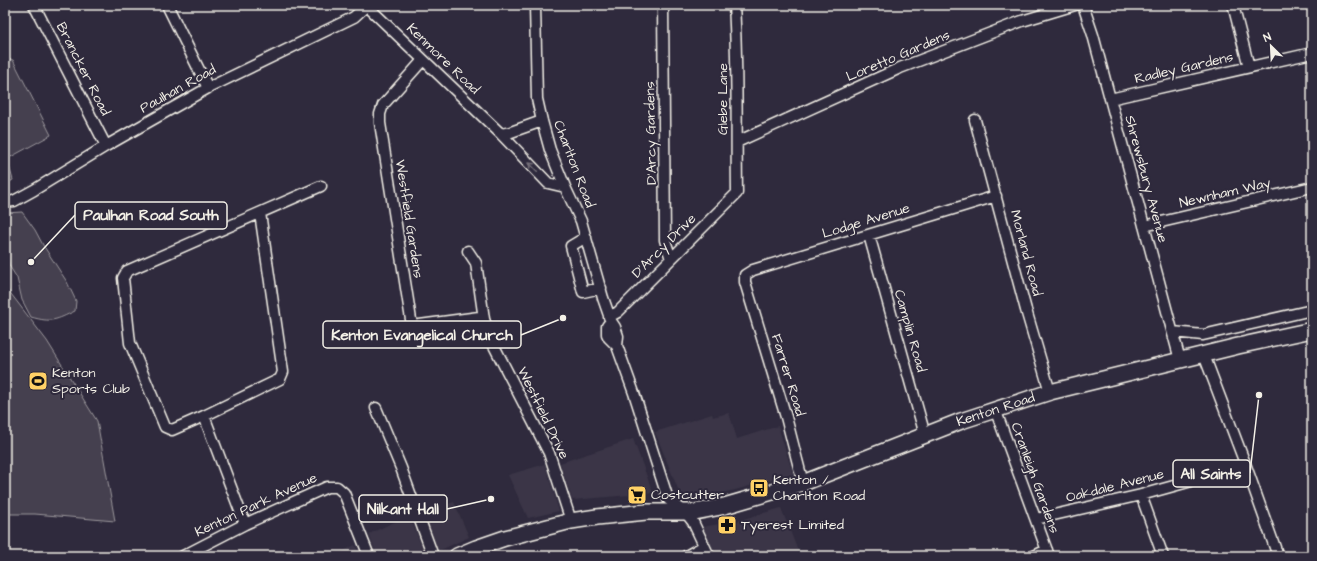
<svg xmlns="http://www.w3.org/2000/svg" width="1317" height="561" font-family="'Architects Daughter',sans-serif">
	<rect width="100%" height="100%" fill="#2f2a3d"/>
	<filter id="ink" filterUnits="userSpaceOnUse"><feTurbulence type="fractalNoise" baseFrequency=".025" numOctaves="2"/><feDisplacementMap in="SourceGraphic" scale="8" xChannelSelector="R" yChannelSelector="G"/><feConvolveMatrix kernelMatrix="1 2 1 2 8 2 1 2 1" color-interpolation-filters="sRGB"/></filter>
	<g filter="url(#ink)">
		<path fill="#3b3647" d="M729 413 737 439 778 426 793 474 735 490 712 495 682 499 655 432 712 414 713 417Z
			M633 439 653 493 572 500 560 463Z
			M545 464 559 511 528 518 508 475Z
			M454 502 469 537 438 551 424 513Z
			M781 508 800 556H769L768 554 759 556H715L702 527 737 521Z
			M409 515 426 556H377L369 534Z
			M355 545 360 556H334L336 555Z"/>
		<path fill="#454050" stroke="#9c989c" d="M7 59 13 60 51 135 7 159 13 180 6 184 5 179V60Z
			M22 212 35 230 43 245 67 282 76 301 75 311C56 320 52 323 31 317L22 300 17 278 10 267 6 253 5 213Z
			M8 290 47 341 97 421 115 521 35 514H5V292Z"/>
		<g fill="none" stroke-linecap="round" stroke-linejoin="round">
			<g stroke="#f4f1e8" stroke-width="13">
				<path id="street" d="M34 5 106 146
					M167 5 208 88
					M366 5 501 134 548 183 565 187
					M535 5 537 99 542 121 550 150 565 187 581 221 603 298 611 321 615 327 618 336 617 346
					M663 5 665 240 671 259
					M1083 5 1093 35 1180 360
					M1233 5 1249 67
					M423 60 383 105 380 114V123L412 326 479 317 484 319
					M1110 99 1312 53
					M975 120 1026 310 1050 392
					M501 134 511 132 542 121
					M737 142 900 68 1022 21 1075 5
					M5 202 14 201 34 190 106 146 208 88 354 17 367 5
					M260 213 283 372 280 379 204 416 172 430 165 427 130 343 123 278 127 271 321 186
					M1144 226 1312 187
					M869 235 925 435
					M586 237 571 246 583 292 601 288
					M468 251 476 263 484 319 491 340 549 453 571 521
					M609 317 618 312 737 193C736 130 738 68 734 5
					M611 321 607 326V334L609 338 617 346 634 393 668 499 686 513 693 522 709 556
					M1173 332 1203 335 1312 310
					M1204 355 1246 466 1278 556
					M376 408 401 468 433 556
					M995 409 1049 556
					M204 416 245 524
					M803 483 786 417 745 282V275L753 270 996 196
					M1141 495 1163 556
					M1036 519 1141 495 1246 466
					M183 556 245 524 327 487H337L344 493 369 556
					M686 556 704 546
					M1034 556 1047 550"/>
			</g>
			<g stroke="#f4f1e8" stroke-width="18">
				<g id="primary">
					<path id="s1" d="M457 556 476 548 505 538 571 521 597 517 646 512H695L721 507 803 483 961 421 1050 392 1238 346 1312 330"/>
				</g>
			</g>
			<use href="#street" stroke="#2f2a3d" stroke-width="10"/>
			<use href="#primary" stroke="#2f2a3d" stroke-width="15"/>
		</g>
		<defs><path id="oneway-shaft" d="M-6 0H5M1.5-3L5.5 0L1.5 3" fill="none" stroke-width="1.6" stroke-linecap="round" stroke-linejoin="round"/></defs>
		<use stroke="#747079" href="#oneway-shaft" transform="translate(533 167) rotate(-135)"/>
	</g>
	<defs>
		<g id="stadium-square" transform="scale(1)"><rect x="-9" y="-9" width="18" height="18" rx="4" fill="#ffd166" stroke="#2f2a3d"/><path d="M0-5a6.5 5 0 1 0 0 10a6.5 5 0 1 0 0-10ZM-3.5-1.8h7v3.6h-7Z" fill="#111"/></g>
		<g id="bus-square" transform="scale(1)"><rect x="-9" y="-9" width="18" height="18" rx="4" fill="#ffd166" stroke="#2f2a3d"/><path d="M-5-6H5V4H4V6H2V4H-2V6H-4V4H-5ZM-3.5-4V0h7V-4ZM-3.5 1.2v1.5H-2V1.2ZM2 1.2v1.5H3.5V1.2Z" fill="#111"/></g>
		<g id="supermarket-square" transform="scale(1)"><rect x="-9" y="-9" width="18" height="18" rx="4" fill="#ffd166" stroke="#2f2a3d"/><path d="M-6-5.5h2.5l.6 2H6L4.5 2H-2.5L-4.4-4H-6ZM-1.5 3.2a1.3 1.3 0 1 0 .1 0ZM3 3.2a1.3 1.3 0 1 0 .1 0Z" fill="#111"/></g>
		<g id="pharmacy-square" transform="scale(1)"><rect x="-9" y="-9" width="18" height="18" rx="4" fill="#ffd166" stroke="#2f2a3d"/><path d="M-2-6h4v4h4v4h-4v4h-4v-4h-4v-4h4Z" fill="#111"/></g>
	</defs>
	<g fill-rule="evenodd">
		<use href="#stadium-square" x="38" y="381"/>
		<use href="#bus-square" x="759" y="488"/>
		<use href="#supermarket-square" x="637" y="495"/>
		<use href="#pharmacy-square" x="727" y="525"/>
	</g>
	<g text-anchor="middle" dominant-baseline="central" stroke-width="4" stroke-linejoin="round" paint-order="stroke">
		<g font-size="14" fill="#f4f1e8" stroke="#2f2a3d">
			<text transform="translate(898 56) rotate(-23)">Loretto Gardens</text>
			<text transform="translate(443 59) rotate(44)">Kenmore Road</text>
			<text transform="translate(1184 68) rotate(-13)">Radley Gardens</text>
			<text transform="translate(83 69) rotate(63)">Brancker Road</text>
			<text transform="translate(178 89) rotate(-29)">Paulhan Road</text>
			<text transform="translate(723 99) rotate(-90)">Glebe Lane</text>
			<text transform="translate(651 133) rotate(-91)">D'Arcy Gardens</text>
			<text transform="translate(574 164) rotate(69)">Charlton Road</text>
			<text transform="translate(1146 179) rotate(75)">Shrewsbury Avenue</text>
			<text transform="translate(1225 193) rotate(-13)">Newnham Way</text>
			<text transform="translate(409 219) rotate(81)">Westfield Gardens</text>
			<text transform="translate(866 221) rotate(-17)">Lodge Avenue</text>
			<text transform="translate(664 246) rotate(-45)">D'Arcy Drive</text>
			<text transform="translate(1026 253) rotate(75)">Morland Road</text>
			<text transform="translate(910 331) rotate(74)">Camplin Road</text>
			<text transform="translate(788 375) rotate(73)">Farrer Road</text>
			<text stroke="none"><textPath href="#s1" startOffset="562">Kenton Road</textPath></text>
			<text transform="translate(543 413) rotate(64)">Westfield Drive</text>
			<text transform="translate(1035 478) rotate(70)">Cranleigh Gardens</text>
			<text transform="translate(1115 486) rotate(-14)">Oakdale Avenue</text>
			<text transform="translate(256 505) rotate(-25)">Kenton Park Avenue</text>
		</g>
		<g font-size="14" fill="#f4f1e8" stroke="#2f2a3d" text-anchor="start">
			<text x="52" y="373">Kenton<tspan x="52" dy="16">Sports Club</tspan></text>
			<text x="773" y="480">Kenton /<tspan x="773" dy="16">Charlton Road</tspan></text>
			<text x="651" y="495">Costcutter</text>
			<text x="741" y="525">Tyerest Limited</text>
		</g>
	</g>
	<path fill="none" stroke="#f4f1e8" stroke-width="1.5" d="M31 262L75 215M563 318L521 335M1259 395L1250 473M491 499L447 509"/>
	<g fill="#f4f1e8" stroke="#2f2a3d" stroke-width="1.5">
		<circle cx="31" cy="262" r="4"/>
		<circle cx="563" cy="318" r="4"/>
		<circle cx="1259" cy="395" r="4"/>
		<circle cx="491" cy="499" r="4"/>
	</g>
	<g fill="#2f2a3d" stroke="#f4f1e8" stroke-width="1.5">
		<rect x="75" y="202" width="152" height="27" rx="4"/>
		<rect x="323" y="321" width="198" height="27" rx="4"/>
		<rect x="1173" y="460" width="77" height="27" rx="4"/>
		<rect x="359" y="495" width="88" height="27" rx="4"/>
	</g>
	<g font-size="15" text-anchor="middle" font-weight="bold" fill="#f4f1e8">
		<text x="151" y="220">Paulhan Road South</text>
		<text x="422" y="340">Kenton Evangelical Church</text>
		<text x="1211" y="479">All Saints</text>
		<text x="403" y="514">Nilkant Hall</text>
	</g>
	<rect width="1317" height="561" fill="none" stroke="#2f2a3d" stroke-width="20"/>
	<rect x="10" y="10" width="1297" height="541" fill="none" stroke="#f4f1e8" stroke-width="1.5" filter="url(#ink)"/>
	<g transform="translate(1271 46) rotate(336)" stroke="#2f2a3d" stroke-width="3" paint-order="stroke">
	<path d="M0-3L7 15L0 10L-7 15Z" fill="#f4f1e8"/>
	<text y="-6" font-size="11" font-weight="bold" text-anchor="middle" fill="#f4f1e8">N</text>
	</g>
</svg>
